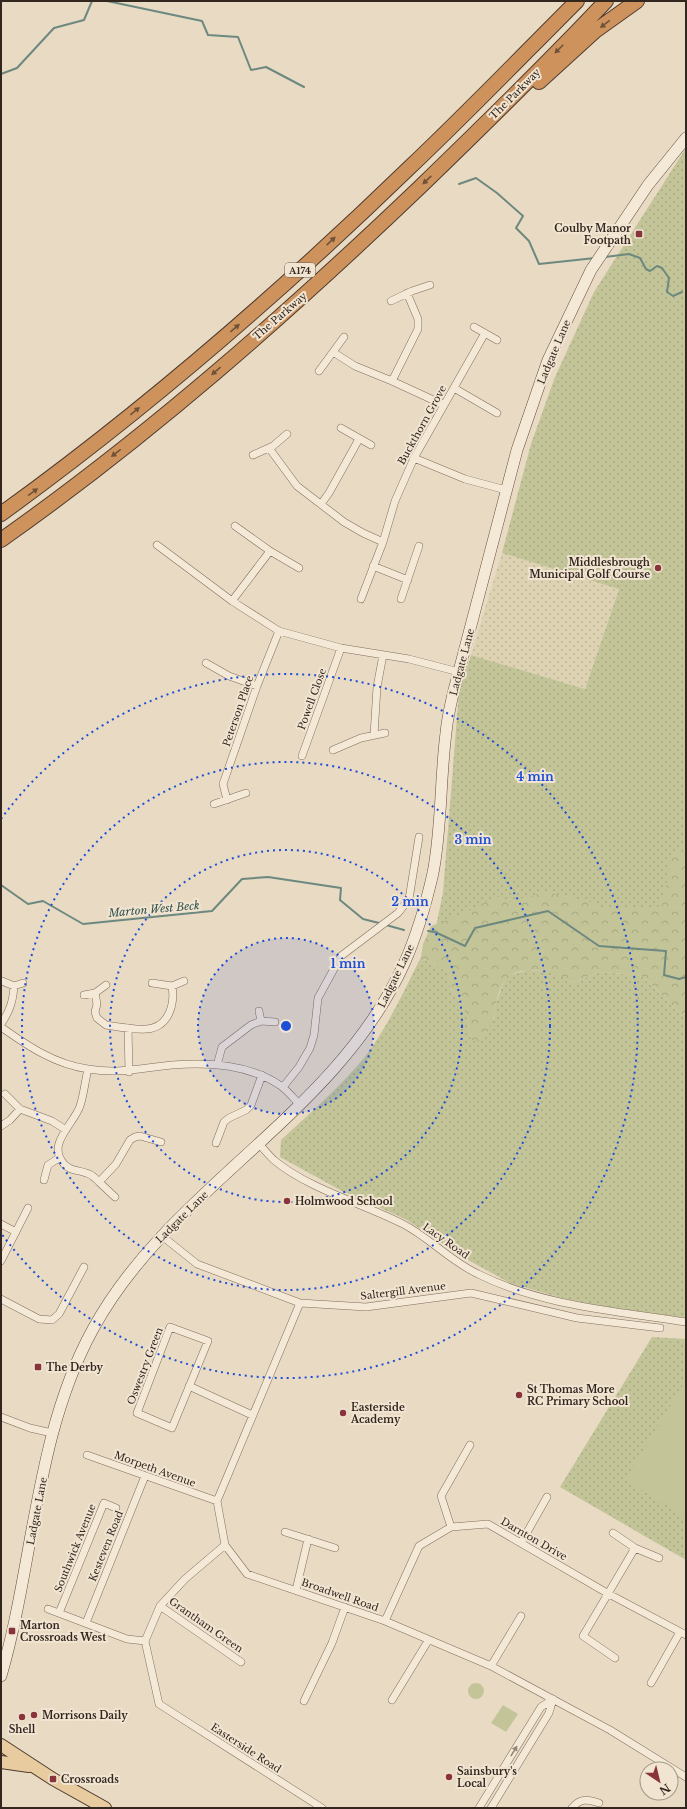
<svg xmlns="http://www.w3.org/2000/svg" width="687" height="1809" font-family="'Libre Baskerville',serif">
	<defs>
		<pattern id="farmland-dots" width="8" height="8" patternUnits="userSpaceOnUse"><rect width="8" height="8" fill="#ddd2b2"/><path d="M2 2h.1M6 6h.1" fill="none" stroke="#beb499" stroke-width="1.8" stroke-linecap="round"/></pattern>
		<pattern id="grass-dots" width="8" height="8" patternUnits="userSpaceOnUse"><rect width="8" height="8" fill="#c3c599"/><path d="M2 2h.1M6 6h.1" fill="none" stroke="#a8a983" stroke-width="1.8" stroke-linecap="round"/></pattern>
		<pattern id="forest-crowns" width="20" height="18" patternUnits="userSpaceOnUse"><rect width="20" height="18" fill="#c3c599"/><path d="M2 6a3 3 0 1 1 6 0M12 15a3 3 0 1 1 6 0" fill="none" stroke="#a8a983"/></pattern>
	</defs>
	<rect width="100%" height="100%" fill="#e8dac3"/>
	<path fill="url(#farmland-dots)" d="M502 553 619 588 585 689 471 655Z"/>
	<path fill="url(#grass-dots)" d="M686 148V977L435 932 443 892 459 692 471 655 585 689 619 589 502 553 531 444 555 377 594 292Z
		M421 957 449 972V984L467 1016 471 1039 494 1018 496 1003 502 986 508 976 527 970 547 971 560 975 573 983 599 972 638 975 649 982 681 1015 686 1013V1318L612 1308 565 1299 510 1283 468 1260 405 1219 340 1190 280 1157 281 1140C309 1114 339 1088 364 1058 386 1030 405 989 421 957Z
		M652 1337 686 1339V1560L560 1487Z"/>
	<path fill="url(#forest-crowns)" d="M683 849 686 856V1013L681 1015 649 982 638 975 599 972 573 983C560 975 549 971 533 970 509 970 500 982 496 1004 495 1009 495 1014 493 1019 490 1028 485 1036 480 1044L471 1039 467 1016 449 984V972L421 957 423 944 431 926 463 914 499 895 508 902 546 892 591 902 600 908 612 909 658 908C661 901 664 893 666 886 670 871 663 857 683 849Z"/>
	<path fill="#c3c599" d="M686 1380V1517L625 1480Z
		M468 1691a8 8 0 1 1 16 0a8 8 0 1 1-16 0Z
		M503 1705 518 1714 506 1732 491 1723Z"/>
	<g fill="none" stroke-linecap="round" stroke-linejoin="round">
		<path stroke="#6d897f" stroke-width="2" d="M107 1 202 21 208 35 238 37 251 70 266 67 304 87
			M1 74 17 68 54 28 84 20 92 1
			M459 184 476 178 497 193 523 216 516 228 529 241 539 264 595 258
			M605 257 629 254 640 258 646 269 650 271 657 266 662 268 669 278 667 292 673 296 682 292
			M1 885 28 904 43 901 83 924 212 911 242 879 268 877 341 888 340 900 363 919 379 923
			M386 925 404 930
			M428 931 435 932 465 946 475 928 548 911 599 946 666 951 664 975 679 979 686 977"/>
		<g stroke="#816d5c" stroke-width="8">
			<path id="street" d="M391 301 412 291 430 285
				M474 327 497 340
				M333 352 355 366 392 381 444 405
				M319 371 344 337
				M392 381 418 329V319L407 293
				M454 388 497 413
				M341 428 371 445
				M269 448 297 486 344 522 363 533 383 542
				M253 455 273 446 287 434
				M414 458 465 479 506 490
				M321 504 329 493 359 439
				M235 526 270 551 299 568
				M157 545 232 601 279 631 341 648 409 659 459 672
				M373 566 408 580
				M361 599 383 542 395 501 414 458 485 333
				M401 599 419 546
				M232 601 270 551
				M206 663 229 676 257 686
				M374 735 377 687 383 655
				M333 750 361 738 385 733
				M302 756 341 648
				M227 800 223 784 257 686 279 631
				M214 804 246 793
				M2 981 14 986 23 983
				M152 983 172 986 184 981
				M95 993 97 1004 95 1012 97 1018 106 1025C119 1027 134 1030 147 1029 169 1027 175 1004 172 986
				M84 995 95 993 106 985
				M259 1011 261 1021
				M1 1024C10 1011 13 1001 14 986
				M1 1027C28 1046 54 1064 88 1069 119 1074 142 1068 172 1065 208 1062 251 1065 281 1086 288 1091 294 1099 300 1105
				M128 1028 129 1072
				M217 1065 222 1047 251 1025 261 1021 275 1022
				M88 1069C85 1081 84 1094 80 1106 74 1124 46 1144 64 1164 70 1171 78 1170 86 1173 92 1174 95 1178 99 1182L116 1164 130 1140 135 1137 140 1136 161 1142
				M283 1087 299 1067 310 1048 314 1035 318 998 341 956 398 913 409 899 419 837
				M5 1094 20 1109 52 1121 66 1130
				M1 1126 10 1120 20 1109
				M216 1143 224 1122 229 1118 246 1110 251 1105 262 1075
				M259 1144C264 1149 269 1156 275 1161 311 1190 362 1203 403 1224 430 1238 450 1261 478 1274 542 1306 616 1311 686 1322
				M44 1180 48 1165 59 1158
				M99 1182 115 1197
				M1 1224 16 1232
				M162 1236 197 1264 300 1303 366 1307 471 1293 577 1318 660 1328
				M1 1261 28 1208
				M1 1299 39 1319 52 1320 59 1314 84 1267
				M300 1303 217 1501 225 1545 247 1574 385 1621 491 1666 610 1730 686 1777
				M170 1327 208 1341 172 1428 137 1413Z
				M189 1386 252 1415
				M1 1417 30 1428 52 1433
				M87 1455 217 1501
				M451 1527 441 1496 470 1445
				M285 1532 335 1548
				M613 1533 635 1548 659 1558
				M521 1543 547 1497
				M225 1545 185 1579 160 1606 145 1641 159 1704 322 1808
				M296 1590 308 1539
				M160 1606 241 1662
				M48 1609 127 1639 145 1641
				M59 1613 104 1503 116 1508
				M385 1621 419 1546 451 1527 488 1524 607 1593 686 1635
				M86 1623 145 1476
				M615 1658 583 1636 635 1548
				M491 1666 521 1616
				M651 1683 680 1632
				M392 1700 428 1641
				M304 1701 332 1643 345 1607
				M479 1808 541 1707 553 1699
				M491 1808 549 1713 553 1699
				M572 1808C580 1798 588 1799 599 1803"/>
		</g>
		<g stroke="#624e3f" stroke-width="12">
			<path id="secondary" d="M1 1676C34 1563 35 1434 93 1329 171 1186 335 1116 404 964 417 935 426 904 433 873 442 827 440 779 446 733 447 720 450 707 453 694L517 450 548 360 591 270 648 185 686 138"/>
		</g>
		<g stroke="#4f3c30" stroke-width="14">
			<path id="primary" d="M1 1745 53 1779 105 1808
				M1 1762 29 1766"/>
		</g>
		<g stroke="#4f3c30" stroke-width="16">
			<path id="highway" d="M539 82 595 31 637 1
				M1 514C145 410 281 292 409 168 466 114 521 57 577 1
				M1 540C150 435 287 314 419 188 482 127 546 65 606 1"/>
		</g>
		<use href="#street" stroke="#f4e8d6" stroke-width="7"/>
		<use href="#secondary" stroke="#f4e8d6" stroke-width="11"/>
		<use href="#primary" stroke="#e8cb9f" stroke-width="12"/>
		<use href="#highway" stroke="#ce935d" stroke-width="14"/>
	</g>
	<defs><path id="oneway-solid" d="M-6-.8H1V-3.2L6.5 0L1 3.2V.8H-6Z"/></defs>
	<g fill="#705238">
		<use href="#oneway-solid" transform="translate(605 24) rotate(143)"/>
		<use href="#oneway-solid" transform="translate(559 49) rotate(135)"/>
		<use href="#oneway-solid" transform="translate(427 180) rotate(137)"/>
		<use href="#oneway-solid" transform="translate(331 241) rotate(-43)"/>
		<use href="#oneway-solid" transform="translate(235 328) rotate(-40)"/>
		<use href="#oneway-solid" transform="translate(216 371) rotate(139)"/>
		<use href="#oneway-solid" transform="translate(135 411) rotate(-39)"/>
		<use href="#oneway-solid" transform="translate(116 453) rotate(142)"/>
		<use href="#oneway-solid" transform="translate(33 492) rotate(-36)"/>
	</g>
	<use fill="#93877a" href="#oneway-solid" transform="translate(514 1751) rotate(-58)"/>
	<circle cx="286" cy="1026" r="88" fill="#1d4ed8" fill-opacity=".12"/>
	<g fill="none" stroke="#1d4ed8" stroke-width="2" stroke-dasharray="2 4">
		<circle cx="286" cy="1026" r="88"/>
		<circle cx="286" cy="1026" r="176"/>
		<circle cx="286" cy="1026" r="264"/>
		<path d="M1 819A352 352 0 1 1 1 1233"/>
	</g>
	<g fill="#89333b" stroke="#f1e5d2" stroke-width="1.5">
		<rect x="635" y="230" width="8" height="8" rx="2"/>
		<circle cx="658" cy="568" r="4"/>
		<circle cx="287" cy="1201" r="4"/>
		<rect x="34" y="1363" width="8" height="8" rx="2"/>
		<circle cx="519" cy="1395" r="4"/>
		<circle cx="343" cy="1413" r="4"/>
		<rect x="8" y="1627" width="8" height="8" rx="2"/>
		<circle cx="34" cy="1715" r="4"/>
		<circle cx="22" cy="1717" r="4"/>
		<circle cx="449" cy="1777" r="4"/>
		<rect x="49" y="1775" width="8" height="8" rx="2"/>
	</g>
	<g text-anchor="middle" dominant-baseline="central" stroke-width="4" stroke-linejoin="round" paint-order="stroke">
		<rect fill="#f1e5d2" stroke="#6b5f55" stroke-width="1" x="285" y="263" width="30" height="14" rx="3"/>
		<g font-size="9" font-weight="bold" fill="#32261f">
			<text x="300" y="270">A174</text>
		</g>
		<g font-size="10" fill="#32261f" stroke="#f1e5d2">
			<text transform="translate(515 94) rotate(-45)">The Parkway</text>
			<text transform="translate(280 316) rotate(-41)">The Parkway</text>
			<text transform="translate(554 352) rotate(-67)">Ladgate Lane</text>
			<text transform="translate(422 425) rotate(-61)">Buckthorn Grove</text>
			<text transform="translate(462 662) rotate(-75)">Ladgate Lane</text>
			<text transform="translate(312 699) rotate(-70)">Powell Close</text>
			<text transform="translate(238 711) rotate(-71)">Peterson Place</text>
			<text transform="translate(396 976) rotate(-64)">Ladgate Lane</text>
			<text transform="translate(182 1217) rotate(-45)">Ladgate Lane</text>
			<text transform="translate(446 1241) rotate(35)">Lacy Road</text>
			<text transform="translate(403 1291) rotate(-7)">Saltergill Avenue</text>
			<text transform="translate(145 1366) rotate(-69)">Oswestry Green</text>
			<text transform="translate(155 1469) rotate(20)">Morpeth Avenue</text>
			<text transform="translate(37 1511) rotate(-79)">Ladgate Lane</text>
			<text transform="translate(534 1539) rotate(30)">Darnton Drive</text>
			<text transform="translate(106 1546) rotate(-68)">Kesteven Road</text>
			<text transform="translate(75 1548) rotate(-68)">Southwick Avenue</text>
			<text transform="translate(340 1595) rotate(19)">Broadwell Road</text>
			<text transform="translate(206 1625) rotate(35)">Grantham Green</text>
			<text transform="translate(246 1748) rotate(33)">Easterside Road</text>
		</g>
		<g font-size="10" font-weight="bold" fill="#32261f" stroke="#f1e5d2" text-anchor="start">
			<text x="631" y="228" text-anchor="end">Coulby Manor<tspan x="631" dy="12">Footpath</tspan></text>
			<text x="650" y="562" text-anchor="end">Middlesbrough<tspan x="650" dy="12">Municipal Golf Course</tspan></text>
			<text x="295" y="1201">Holmwood School</text>
			<text x="46" y="1367">The Derby</text>
			<text x="527" y="1389">St Thomas More<tspan x="527" dy="12">RC Primary School</tspan></text>
			<text x="351" y="1407">Easterside<tspan x="351" dy="12">Academy</tspan></text>
			<text x="20" y="1625">Marton<tspan x="20" dy="12">Crossroads West</tspan></text>
			<text x="42" y="1715">Morrisons Daily</text>
			<text x="22" y="1729" text-anchor="middle">Shell</text>
			<text x="457" y="1771">Sainsbury's<tspan x="457" dy="12">Local</tspan></text>
			<text x="61" y="1779">Crossroads</text>
		</g>
		<g font-size="11" font-style="italic" fill="#2f504b" stroke="#f1e5d2">
			<text transform="translate(154 909) rotate(-5)">Marton West Beck</text>
		</g>
	</g>
	<circle cx="286" cy="1026" r="6" fill="#1d4ed8" stroke="#f1e5d2" stroke-width="2"/>
	<g font-size="12" text-anchor="middle" font-weight="bold" fill="#1d4ed8" stroke="#f1e5d2" stroke-width="4" stroke-linejoin="round" paint-order="stroke">
		<text x="535" y="781">4 min</text>
		<text x="473" y="844">3 min</text>
		<text x="410" y="906">2 min</text>
		<text x="348" y="968">1 min</text>
	</g>
	<rect width="687" height="1809" fill="none" stroke="#32261f" stroke-width="4"/>
	<g transform="translate(659 1781) rotate(145)"><circle r="19" fill="#f1e5d2" stroke="#a5998a"/>
	<path d="M0-3L7 15L0 10L-7 15Z" fill="#89333b"/>
	<text y="-6" font-size="11" font-weight="bold" text-anchor="middle" fill="#32261f">N</text>
	</g>
</svg>
